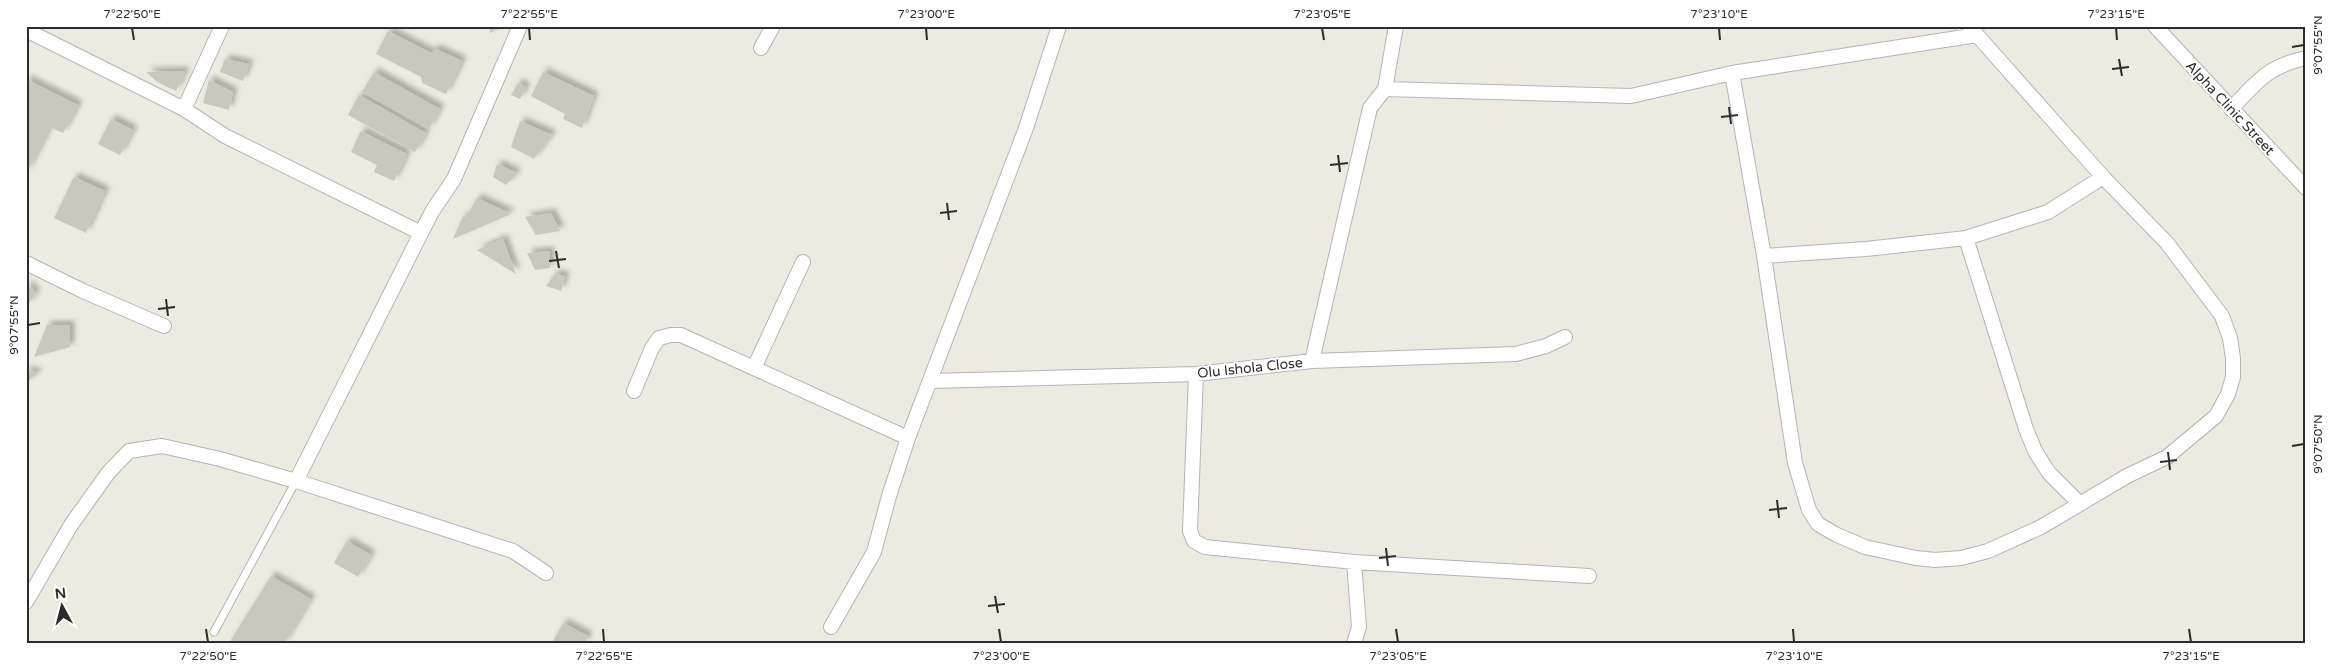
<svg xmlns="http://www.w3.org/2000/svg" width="2332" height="669" font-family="'Varela Round',sans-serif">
	<defs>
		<filter id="shadow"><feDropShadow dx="4.5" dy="-4.5" stdDeviation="2.5" flood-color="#0004"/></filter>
	</defs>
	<rect width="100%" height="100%" fill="#edebdf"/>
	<path fill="#c9c7be" filter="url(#shadow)" d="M489 26H505L490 33Z
		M388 31 431 53 436 49 462 61 446 94 422 83 421 77 376 54Z
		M225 59 249 64 243 81 220 72Z
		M185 71 176 91 157 82 146 72Z
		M374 72 440 109 429 129 362 92Z
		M543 72 594 96 582 128 563 119 565 114 531 96Z
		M26 79 78 105 63 133 50 127 26 174Z
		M209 80 233 92 229 110 203 103Z
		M518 83 526 87 520 99 511 95Z
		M359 95 426 133 415 152 348 115Z
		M111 119 133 130 120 155 98 144Z
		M520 121 552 135 534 159 511 147Z
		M361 131 407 154 394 181 374 172 377 165 351 152Z
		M497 164 517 173 506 185 493 177Z
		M74 177 105 191 86 233 54 218Z
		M477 198 511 214 453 239 463 216 466 217Z
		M551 213 560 231 536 235 525 217Z
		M503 239 516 274 477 250Z
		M550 251V268L535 270 527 253Z
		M555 274 565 276 561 291 546 286Z
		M26 284 36 293 26 307Z
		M47 325H70V347L34 357Z
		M26 370 38 373 26 383Z
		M347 541 371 555 358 577 334 563Z
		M271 576 311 599 284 643H229Z
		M563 623 588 636 585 643H552Z"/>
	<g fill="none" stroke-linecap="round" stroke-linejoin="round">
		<g stroke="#b3b2bf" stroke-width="9">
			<path id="lane" d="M214 632 296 481"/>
		</g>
		<g stroke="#b3b2bf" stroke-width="16">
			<path id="street" d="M2155 26 2306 188
				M26 30 184 109 225 136 421 233 433 210 454 179 520 26
				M761 48 773 26
				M1732 73 1764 256 1795 463 1809 510 1818 524 1837 535 1865 547 1916 558 1935 560 1961 558 1988 551 2041 527 2127 476 2167 457 2216 416 2228 394 2233 377V358L2230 338 2222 316 2167 243 2103 177 1969 26
				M1385 89 1631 96 1732 73 1977 35
				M184 109 222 26
				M2231 109C2258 81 2266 67 2306 58
				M1966 238 2026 429 2035 451 2049 473 2080 504
				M1764 256 1866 249 1966 238 2048 212 2103 177
				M26 263 83 291 164 326
				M1312 361 1370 108 1385 89 1396 26
				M754 368 803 262
				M1196 374 1190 531 1194 541 1205 547 1354 562 1589 576
				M931 381 1196 374 1312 361 1516 354 1546 346 1565 337
				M634 391 652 348 659 338 671 335H681L908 438
				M296 481 421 233
				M26 602 71 525 108 473 129 451 162 446 220 459 296 481 513 551 546 573
				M831 627 874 552 889 496 908 438 1026 128 1059 26
				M1354 643 1359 627 1354 562"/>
		</g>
		<use href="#lane" stroke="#fff" stroke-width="7"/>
		<use href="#street" stroke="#fff" stroke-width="14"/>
	</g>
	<path fill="none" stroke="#2c2c2c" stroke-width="2" d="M132 28 134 40M529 28 530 40M926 28 927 40M1322 28 1324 40M1719 28 1720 40M2116 28 2117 40M2292 47 2304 45M2119 59 2122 76M2112 69 2129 67M1729 107 1731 124M1721 117 1738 115M1338 155 1340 172M1330 165 1348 163M947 203 949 220M940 213 957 211M556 251 559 268M549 261 566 259M166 299 168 316M158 309 175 307M28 325 40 323M2292 446 2304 444M2168 452 2170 470M2160 462 2177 460M1777 500 1779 518M1769 510 1787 508M1386 548 1388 566M1379 558 1396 556M995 596 998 613M988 606 1005 604M206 629 208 642M603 629 604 642M999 629 1001 642M1396 629 1398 642M1793 629 1794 642M2189 629 2191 642"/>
	<g text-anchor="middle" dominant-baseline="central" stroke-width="4" stroke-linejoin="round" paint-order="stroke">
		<g font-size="14" fill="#2c2c2c" stroke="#fff">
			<text transform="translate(2230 108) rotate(47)">Alpha Clinic Street</text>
			<text transform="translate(1250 368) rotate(-6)">Olu Ishola Close</text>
		</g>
	</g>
	<rect width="2332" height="669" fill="none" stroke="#ffffff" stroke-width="55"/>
	<g transform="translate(62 606) rotate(353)" stroke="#ffffff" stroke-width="4" paint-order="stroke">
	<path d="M0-4L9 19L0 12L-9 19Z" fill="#2c2c2c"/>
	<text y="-8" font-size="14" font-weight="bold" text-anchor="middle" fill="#2c2c2c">N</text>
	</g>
	<rect x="28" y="28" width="2276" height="614" fill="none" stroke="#2c2c2c" stroke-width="2"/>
	<g font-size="12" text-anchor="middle" fill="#2c2c2c">
		<text x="132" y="18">7°22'50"E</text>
		<text x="529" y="18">7°22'55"E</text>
		<text x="926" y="18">7°23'00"E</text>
		<text x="1322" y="18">7°23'05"E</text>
		<text x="1719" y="18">7°23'10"E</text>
		<text x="2116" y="18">7°23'15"E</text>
		<text transform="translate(2318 45) rotate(-90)" y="4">9°07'55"N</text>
		<text transform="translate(14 325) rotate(-90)" y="4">9°07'55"N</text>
		<text transform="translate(2318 444) rotate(-90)" y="4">9°07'50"N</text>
		<text x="208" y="660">7°22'50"E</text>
		<text x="604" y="660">7°22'55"E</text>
		<text x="1001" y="660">7°23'00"E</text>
		<text x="1398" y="660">7°23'05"E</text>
		<text x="1794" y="660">7°23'10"E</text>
		<text x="2191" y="660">7°23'15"E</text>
	</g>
</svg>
